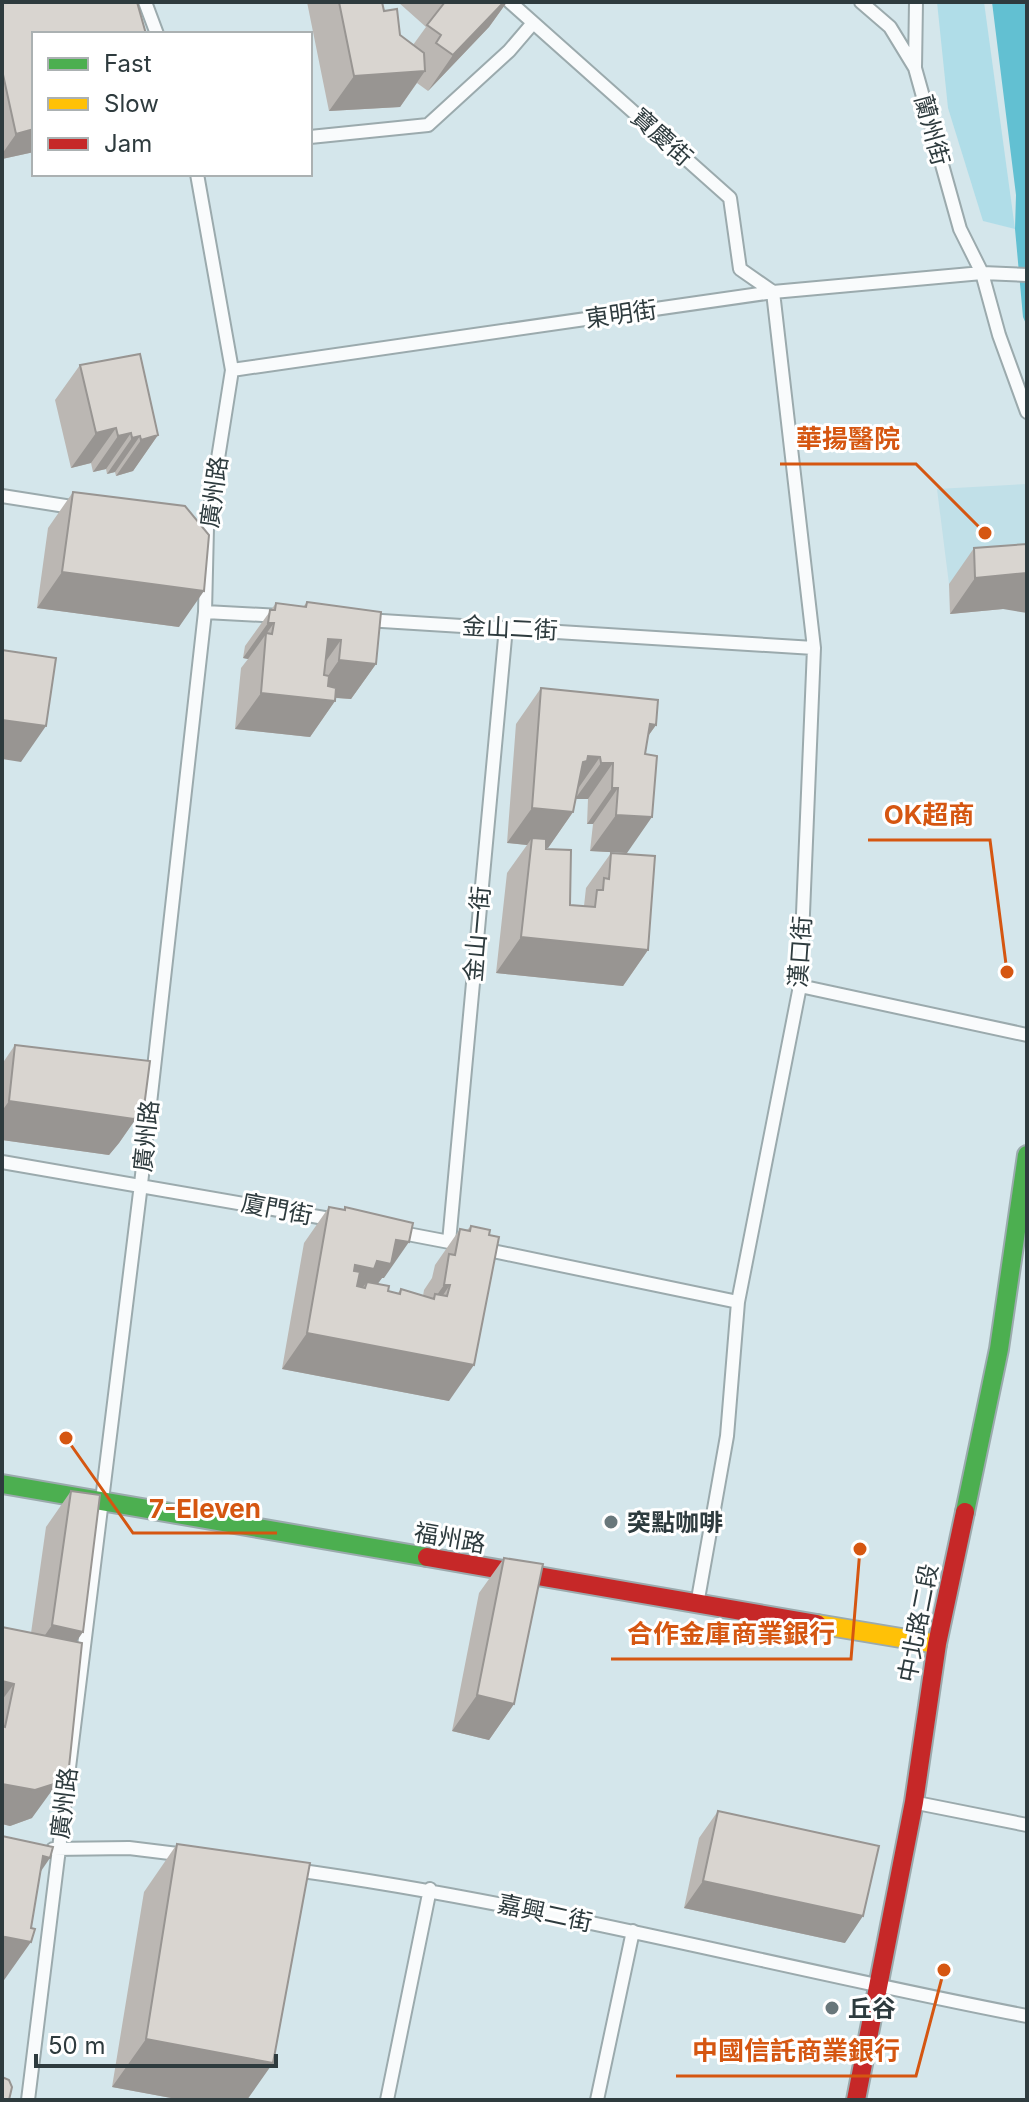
<svg xmlns="http://www.w3.org/2000/svg" width="1029" height="2102" font-family="Inter,'Noto Sans TC',sans-serif">
	<rect width="100%" height="100%" fill="#d4e6eb"/>
	<path fill="#c1e0e8" d="M1027 484V578L949 584 937 489Z"/>
	<path fill="#b0dde8" d="M937 2H984L1015 229 983 221 948 108Z"/>
	<path fill="#62c0d2" d="M992 2H1027V326L1023 317 1015 229 1016 195Z"/>
	<g fill="none" stroke-linecap="round" stroke-linejoin="round">
		<g stroke="#9baaad" stroke-width="16">
			<path id="lane" d="M145 2 157 34
				M510 2 730 198 740 269 773 292 814 648 800 986 738 1302 727 1436 698 1599
				M861 2 890 27 915 68 960 229 982 273 999 335 1027 412
				M915 68 916 2
				M310 137 428 125 509 51 533 23
				M232 370 773 292 982 273 1027 275
				M2 496 78 508
				M205 612 280 616
				M366 620 814 648
				M800 986 1027 1035
				M2 1162 336 1220
				M397 1232 465 1245
				M449 1242 506 627
				M483 1249 738 1302
				M917 1803 1027 1825
				M53 1849 129 1848 186 1855
				M295 1870C542 1904 783 1969 1027 2016
				M28 2100 141 1184 205 612 207 528 232 370 197 174
				M387 2100 430 1889
				M597 2100 633 1931"/>
		</g>
		<g stroke="#9baaad" stroke-width="22">
			<path id="fast" d="M2 1484 427 1557
				M965 1512 999 1349 1027 1155"/>
		</g>
		<g stroke="#9baaad" stroke-width="22">
			<path id="slow" d="M817 1624 937 1644"/>
		</g>
		<g stroke="#9baaad" stroke-width="22">
			<path id="jam" d="M427 1557 817 1624
				M856 2100 914 1802 937 1644 965 1512"/>
		</g>
		<use href="#lane" stroke="#f9fbfc" stroke-width="12"/>
		<use href="#fast" stroke="#4caf50" stroke-width="18"/>
		<use href="#slow" stroke="#ffc107" stroke-width="18"/>
		<use href="#jam" stroke="#c62828" stroke-width="18"/>
	</g>
	<path fill="#bbb7b3" d="M2 2 34 152 2 159Z
		M307 2H382L384 11 400 35 413 45 426 27 398 2H507L489 27 428 91 417 83 400 107 329 111Z
		M80 365 158 435 133 471 116 476 115 472 107 474 106 469 93 472 91 463 71 468 55 400Z
		M73 492 179 627 37 608 48 528Z
		M974 548 1003 609 950 614 949 584Z
		M307 602 376 664 351 699 335 698V701L310 737 235 729 241 668 248 659 243 658 245 646 276 603 303 607Z
		M541 688 656 725 648 736 627 853 590 851 593 824H587L588 799H576L573 812 548 848H546L570 905 584 906 586 888 611 853 648 950 623 986 496 973 507 873 527 845 507 843 516 724Z
		M15 1045 144 1107 119 1143 109 1155 2 1140V1064Z
		M329 1207 343 1210 345 1207 384 1278H382L377 1284 388 1291 398 1293 401 1289 423 1296 424 1290 432 1278 435 1265 460 1229 467 1230 471 1226 449 1401 282 1369 304 1243Z
		M71 1491 76 1642 32 1818 10 1826 2 1824V1627L31 1633 46 1527Z
		M504 1558 514 1704 489 1740 452 1731 479 1593Z
		M718 1811 845 1943 684 1908 699 1838Z
		M177 1844 247 2100H182L112 2087 144 1892Z"/>
	<path fill="#989592" d="M504 2H507L489 27 428 91 453 55Z
		M425 71 400 107 329 111 354 76Z
		M34 129V152L2 159V154L16 134Z
		M116 428 91 463 71 468 96 433Z
		M131 433 106 469 93 472 118 436Z
		M158 435 133 471 116 476 141 440Z
		M140 436 115 472 107 474 132 438Z
		M62 572 204 591 179 627 37 608Z
		M1027 573V613L1003 609 950 614 975 578Z
		M268 623H274L248 659 243 658Z
		M328 639 341 640 316 675Z
		M339 660 376 664 351 699 314 696Z
		M261 693 335 701 310 737 235 729Z
		M2 720 46 726 21 762 2 759Z
		M650 724 656 725 631 760Z
		M588 756 600 757 575 793 558 797Z
		M601 763H613L588 799H575Z
		M612 788H618L593 824H587Z
		M532 808 573 812 548 848 531 846 532 838 527 845 507 843Z
		M616 815 652 817 627 853 590 851Z
		M521 937 648 950 623 986 496 973Z
		M9 1101 144 1107 119 1143 109 1155 2 1140V1111Z
		M396 1240 409 1242 384 1278H382L366 1300 365 1288 367 1282 349 1305 355 1265 377 1261Z
		M444 1285H450L425 1321 419 1320Z
		M307 1333 474 1365 449 1401 282 1369Z
		M52 1625 83 1632 58 1668 27 1661Z
		M2 1681 14 1684 2 1700Z
		M477 1695 514 1704 489 1740 452 1731Z
		M69 1767 32 1818 10 1826 2 1824V1784Z
		M43 1856 50 1858 17 1906Z
		M703 1881 863 1916 845 1943 684 1908Z
		M5 1937 31 1942 2 1983V1941Z
		M146 2039 273 2063 247 2100H182L112 2087Z"/>
	<path fill="#d9d5d0" stroke="#989592" stroke-width="2" d="M2 2H137L146 34H34V129L16 134 2 70Z
		M339 2H382L384 11 397 9 400 35 424 53 425 71 354 76Z
		M445 2H504L453 55 436 43 441 35 427 25Z
		M140 354 158 435 141 440 140 436 132 438 131 433 118 436 116 428 96 433 80 365Z
		M73 492 185 506 209 535 204 591 62 572Z
		M1027 544V573L975 578 974 548Z
		M307 602 381 612 376 664 339 660 341 640 328 639 324 675 329 676 328 686 336 688 335 701 261 693 266 633 272 634 274 623H268L270 610H275L276 603 306 607Z
		M2 650 56 658 46 726 2 720Z
		M541 688 658 700 656 725 650 724 645 754 657 756 652 817 616 815 618 788H612L613 763H601L600 757 588 756 587 761 583 762 573 812 532 808Z
		M532 838 546 839V849L571 850 570 905 595 907 597 890H603L604 878 609 879 611 853 655 856 648 950 521 937Z
		M15 1045 150 1061 144 1107 134 1119 9 1101Z
		M329 1207 345 1210V1207L413 1223 409 1242 396 1240 391 1264 377 1261 374 1269 355 1265 354 1271 360 1272 357 1286 365 1288 367 1282 389 1286 388 1291 400 1294 401 1289 434 1299 435 1294 447 1296 450 1285H444L449 1254 455 1255 460 1229 470 1231 471 1226 490 1230 489 1235 499 1237 474 1365 307 1333Z
		M71 1491 100 1495 83 1632 52 1625Z
		M504 1558 543 1564 514 1704 477 1695Z
		M2 1627 82 1643 69 1767 57 1783 35 1790 2 1784V1726L5 1727 14 1684 2 1681Z
		M718 1811 879 1846 863 1916 703 1881Z
		M2 1836 53 1847 50 1858 43 1856 31 1928 35 1929 31 1942 5 1937 4 1941H2Z
		M177 1844 310 1863 273 2063 146 2039Z
		M2 2077 9 2080 12 2087 9 2100H2Z"/>
	<g fill="#68777b" stroke="#fff" stroke-width="3">
		<circle cx="611" cy="1522" r="8"/>
		<circle cx="832" cy="2008" r="8"/>
	</g>
	<g text-anchor="middle" dominant-baseline="central" stroke-width="6" stroke-linejoin="round" paint-order="stroke">
		<g font-size="24" fill="#2e3b3e" stroke="#fff">
			<text transform="translate(932 130) rotate(75)">蘭州街</text>
			<text transform="translate(662 137) rotate(42)">寶慶街</text>
			<text transform="translate(621 314) rotate(-8)">東明街</text>
			<text transform="translate(214 492) rotate(-82)">廣州路</text>
			<text transform="translate(510 628) rotate(3)">金山二街</text>
			<text transform="translate(477 934) rotate(-85)">金山一街</text>
			<text transform="translate(800 952) rotate(-86)">漢口街</text>
			<text transform="translate(146 1136) rotate(-84)">廣州路</text>
			<text transform="translate(277 1209) rotate(11)">廈門街</text>
			<text transform="translate(450 1538) rotate(10)">福州路</text>
			<text transform="translate(918 1623) rotate(-79)">中北路二段</text>
			<text transform="translate(64 1803) rotate(-83)">廣州路</text>
			<text transform="translate(545 1913) rotate(12)">嘉興二街</text>
		</g>
		<g font-size="24" font-weight="bold" fill="#2e3b3e" stroke="#fff" text-anchor="start">
			<text x="627" y="1522">突點咖啡</text>
			<text x="848" y="2008">丘谷</text>
		</g>
	</g>
	<path fill="none" stroke="#d55611" stroke-width="3" d="M985 533L916 464H780M1007 972L990 840H868M66 1438L133 1533H277M860 1549L851 1659H611M944 1970L916 2076H676"/>
	<g fill="#d55611" stroke="#fff" stroke-width="3">
		<circle cx="985" cy="533" r="8"/>
		<circle cx="1007" cy="972" r="8"/>
		<circle cx="66" cy="1438" r="8"/>
		<circle cx="860" cy="1549" r="8"/>
		<circle cx="944" cy="1970" r="8"/>
	</g>
	<g font-size="26" text-anchor="middle" font-weight="bold" fill="#d55611" stroke="#fff" stroke-width="6" stroke-linejoin="round" paint-order="stroke">
		<text x="848" y="448">華揚醫院</text>
		<text x="929" y="824">OK超商</text>
		<text x="205" y="1518">7-Eleven</text>
		<text x="731" y="1643">合作金庫商業銀行</text>
		<text x="796" y="2060">中國信託商業銀行</text>
	</g>
	<rect width="1029" height="2102" fill="none" stroke="#2e3b3e" stroke-width="8"/>
	<rect x="32" y="32" width="280" height="144" fill="#ffffff" stroke="#abb1b2" stroke-width="2"/>
	<rect x="48" y="58" width="40" height="12" fill="#4caf50" stroke="#abb1b2" stroke-width="2"/>
	<text x="104" y="72" font-size="24" fill="#2e3b3e">Fast</text>
	<rect x="48" y="98" width="40" height="12" fill="#ffc107" stroke="#abb1b2" stroke-width="2"/>
	<text x="104" y="112" font-size="24" fill="#2e3b3e">Slow</text>
	<rect x="48" y="138" width="40" height="12" fill="#c62828" stroke="#abb1b2" stroke-width="2"/>
	<text x="104" y="152" font-size="24" fill="#2e3b3e">Jam</text>
	<path d="M36 2054v12h240v-12" fill="none" stroke="#2e3b3e" stroke-width="4"/>
	<text x="48" y="2054" font-size="24" fill="#2e3b3e" stroke="#ffffff" stroke-width="6" paint-order="stroke">50 m</text>
</svg>
